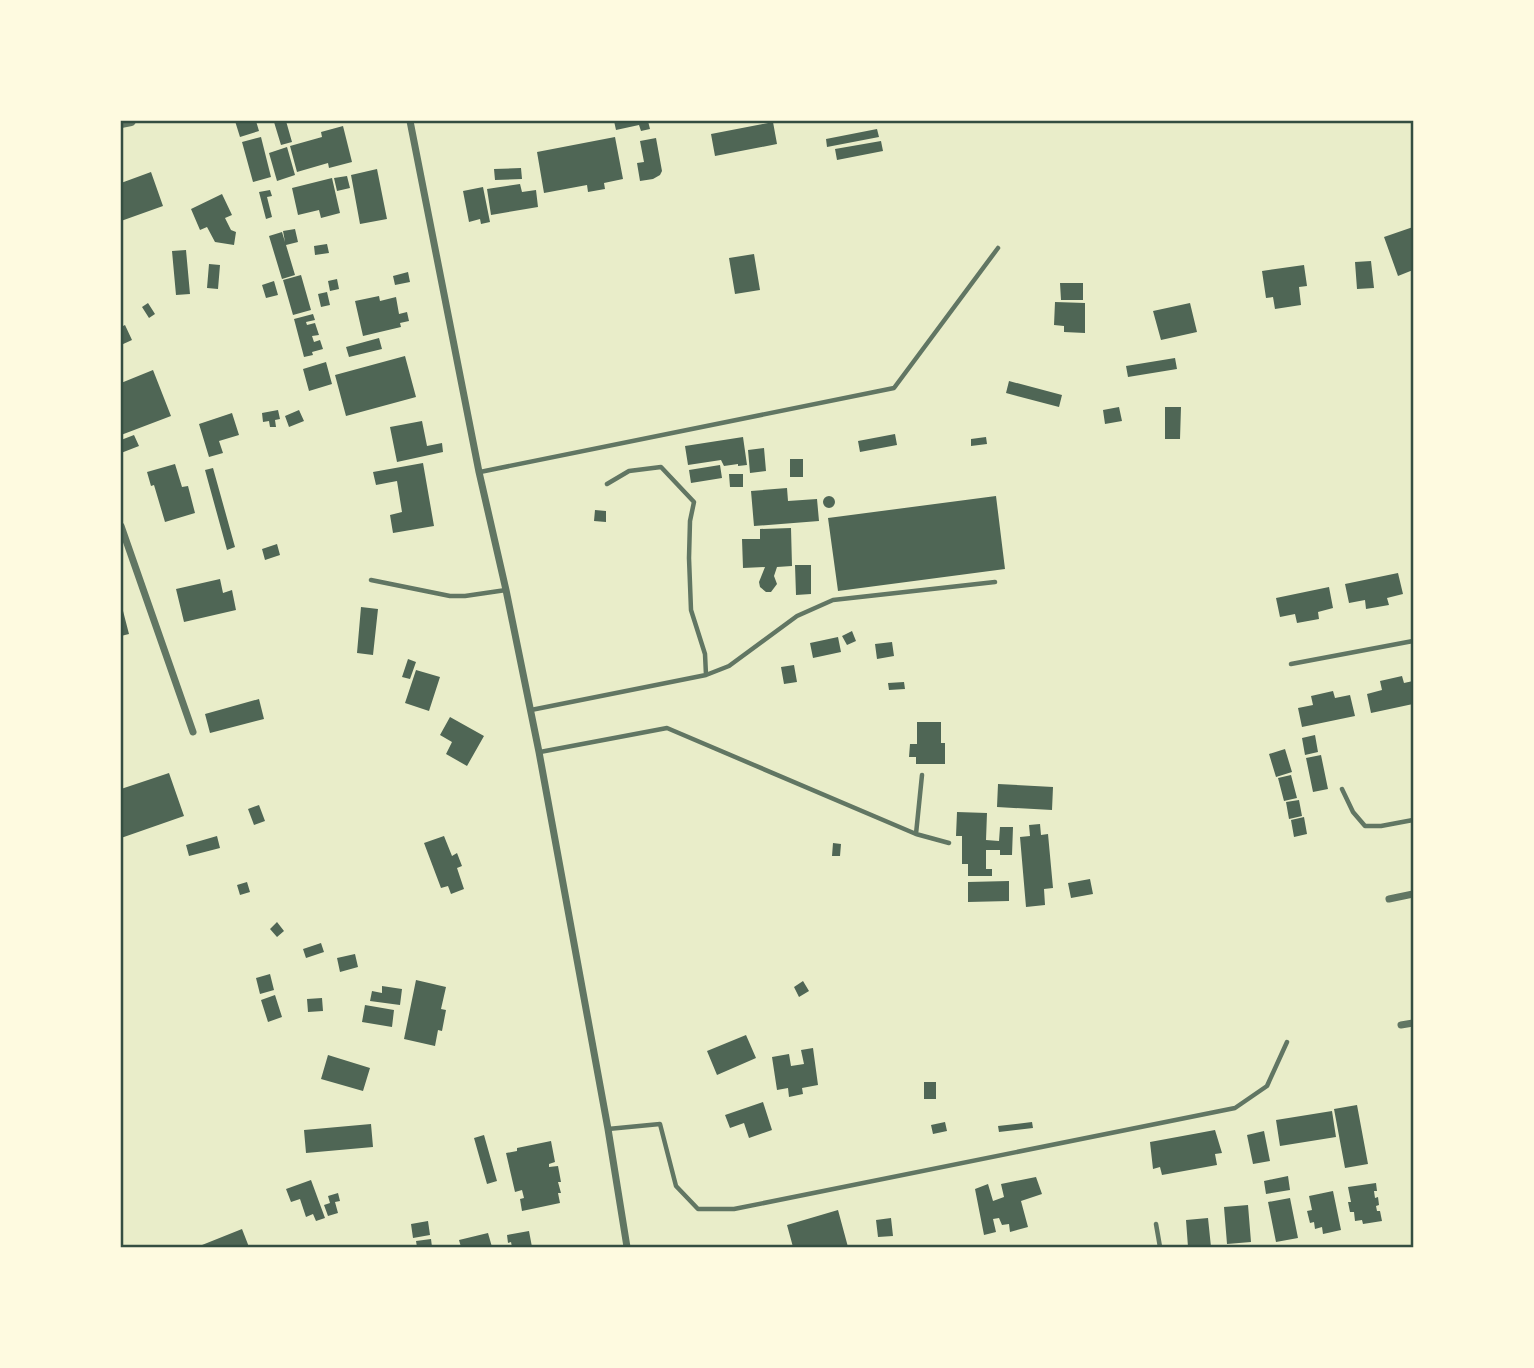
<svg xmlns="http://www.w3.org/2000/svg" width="1534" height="1368" font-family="'Source Sans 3',sans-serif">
	<rect width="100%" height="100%" fill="#e9edc9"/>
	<path fill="#4f6655" d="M235 121H256L259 131 240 137Z
		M277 121H286L292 142 281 145 274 122Z
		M614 121H648L650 129 641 131 639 125 616 130Z
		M773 122 777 144 715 156 711 134Z
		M343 126 352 162 329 168 328 163 297 172 290 146 322 137 321 132Z
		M877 129 879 137 827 147 826 139Z
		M261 137 271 177 253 182 242 142Z
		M615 137 623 179 604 183 605 189 588 192 587 185 544 193 537 152Z
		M656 138 662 171 660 175 653 179 640 181 637 163 644 162 640 141Z
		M881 141 883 151 837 160 835 149Z
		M287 147 295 175 277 181 269 153Z
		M521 168 522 179 495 180 494 169Z
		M377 169 387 219 360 224 351 175Z
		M151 172 163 206 121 221V183Z
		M347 176 350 188 337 191 334 178Z
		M332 178 340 213 321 218 319 210 298 215 292 188Z
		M520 184 522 192 536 190 538 207 491 215 487 189Z
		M483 187 490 222 481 224 480 219 469 222 463 191Z
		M270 190 272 196 267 197 272 217 266 219 259 192Z
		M222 194 232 215 225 218 231 230 236 232 234 245 215 242 207 227 200 230 191 209Z
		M1413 227V270L1398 276 1384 237Z
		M295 229 298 242 286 245 295 275 282 279 269 236 282 232 285 242 283 231Z
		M327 244 329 253 315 255 314 246Z
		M186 250 190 294 176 295 172 251Z
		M754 254 760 290 735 294 729 258Z
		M1371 261 1374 288 1357 289 1355 262Z
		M209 264 220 265 218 289 207 288Z
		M1304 265 1307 286 1299 287 1301 305 1275 309 1273 297 1266 298 1262 271Z
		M408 272 410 282 395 285 393 276Z
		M301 275 311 310 293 315 283 280Z
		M337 279 339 289 330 291 328 281Z
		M274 281 278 295 266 298 262 285Z
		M1060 283H1083V300H1061Z
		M327 292 330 305 321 307 318 294Z
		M379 296 380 301 396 297 399 314 407 312 409 321 400 323 401 327 363 336 355 301Z
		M1055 302 1085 303V333L1064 332V326L1054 325Z
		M148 303 155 314 149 318 142 307Z
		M1190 303 1197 332 1161 340 1153 311Z
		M313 314 315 320 306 322 307 325 315 323 319 335 312 336 314 342 320 340 323 349 312 352 313 355 304 357 294 319Z
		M125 325 132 340 121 345V327Z
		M379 338 382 349 349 357 346 347Z
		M405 356 416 397 346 416 335 375Z
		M1175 358 1177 369 1128 377 1126 366Z
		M326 362 332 384 309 391 303 369Z
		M153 370 171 416 121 435V383Z
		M1009 381 1062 395 1059 407 1006 393Z
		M1119 407 1122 421 1105 424 1103 410Z
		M1165 407H1181L1180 439H1165Z
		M278 410 280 419 275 420 276 427H270L269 421 263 422 262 413Z
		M299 410 304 421 289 427 285 416Z
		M232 413 239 435 219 441 223 453 209 457 199 424Z
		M422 421 427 446 442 443 443 452 397 462 390 427Z
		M895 434 897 445 860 452 858 441Z
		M134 435 139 446 121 453V440Z
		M743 437 747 465 738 466V464L724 466 721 460 688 465 685 446Z
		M986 437 987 444 971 446V439Z
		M764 448 766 471 750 473 748 450Z
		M790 459H803V477H790Z
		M423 463 434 526 393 533 390 515 402 512 397 481 376 485 373 472Z
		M175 464 182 487 188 486 195 513 165 522 154 485 151 486 147 472Z
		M720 465 722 478 691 483 689 470Z
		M213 468 235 547 227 550 205 470Z
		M729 474H743V487H730Z
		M787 488 788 501 817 499 819 521 754 526 751 491Z
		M823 502a6 6 0 1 1 12 0a6 6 0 1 1-12 0Z
		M996 496 1005 569 838 591 828 518Z
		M595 510 606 511V522L594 521Z
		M791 528 792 566 777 567 774 576 777 584 771 592H766L760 587 759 582 765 567 743 568 742 539H760V529Z
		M277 544 280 555 265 560 262 549Z
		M795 565H811V594L796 595Z
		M1398 573 1403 594 1387 598 1389 605 1366 609 1365 600 1349 603 1345 584Z
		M220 579 223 593 232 590 236 610 184 622 176 589Z
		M1329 587 1333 608 1318 612 1319 619 1297 623 1295 614 1280 617 1276 598Z
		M122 607 129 634 121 636V608Z
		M361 607 378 609 373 655 357 653Z
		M852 631 856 641 847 645 842 636Z
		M838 637 841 652 813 658 810 643Z
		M892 642 894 656 877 659 875 644Z
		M408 659 416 662 410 679 402 677Z
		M794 665 797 682 784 684 781 667Z
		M416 670 440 677 429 711 405 703Z
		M1402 676 1404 683 1413 681V704L1371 713 1367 694 1382 690 1380 681Z
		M904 682 905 689 889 690 888 683Z
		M1333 691 1335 698 1350 695 1355 716 1302 727 1298 708 1313 705 1311 696Z
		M259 699 264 719 210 733 205 714Z
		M450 717 484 736 467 766 446 754 452 742 440 735Z
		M917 722H941V743H945V764H916V757H909L910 744H917Z
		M1315 735 1318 752 1305 755 1302 738Z
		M1285 749 1292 772 1276 777 1269 754Z
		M1321 755 1328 789 1313 792 1306 758Z
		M169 773 184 816 121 838V789Z
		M1291 775 1297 798 1284 801 1278 778Z
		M998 784 1053 787 1052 810 997 807Z
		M1299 800 1302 816 1289 819 1286 802Z
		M259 805 265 821 254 825 248 809Z
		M957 812 987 813 986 840 999 841 1000 827H1013L1012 855H1000V850H986V869H992V876H968V864H962V836H956Z
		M1304 817 1307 834 1294 837 1291 820Z
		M1040 824 1041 835 1048 834 1053 888 1044 889 1045 905 1026 907 1020 837 1030 836 1029 825Z
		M217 836 220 848 189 856 186 845Z
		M444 836 452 856 457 853 462 866 457 868 464 889 451 894 448 886 441 888 424 843Z
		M833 843 841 844 840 856H832Z
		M1090 879 1093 894 1071 898 1068 883Z
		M1009 881V901L968 902V882Z
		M247 882 250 892 240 895 237 885Z
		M277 922 284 931 277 937 270 929Z
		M321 943 324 952 306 958 303 949Z
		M355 954 358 967 340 972 337 958Z
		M270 974 274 990 260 994 256 978Z
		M416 980 446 987 441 1009 446 1010 442 1031 438 1030 435 1046 404 1039Z
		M803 981 809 991 799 997 794 987Z
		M382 986 402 989 400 1005 370 1001 372 991 382 993Z
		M275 995 282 1017 268 1022 261 1000Z
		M322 998 323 1011 308 1012 307 999Z
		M365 1005 394 1010 392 1027 362 1022Z
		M746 1035 756 1058 717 1075 707 1051Z
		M813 1048 818 1085 802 1088 803 1094 789 1097 788 1088 777 1090 772 1057 789 1054 791 1066 804 1064 801 1050Z
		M328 1055 370 1068 363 1091 321 1079Z
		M924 1082H936V1099H924Z
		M763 1102 772 1130 749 1138 744 1123 730 1128 725 1115Z
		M1357 1105 1368 1164 1345 1168 1334 1109Z
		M1332 1111 1336 1137 1280 1146 1276 1120Z
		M945 1122 947 1131 933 1134 931 1125Z
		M1032 1122 1033 1128 999 1132 998 1126Z
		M371 1124 373 1147 306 1153 304 1130Z
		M1215 1130 1222 1153 1215 1154 1217 1165 1162 1175 1160 1167 1153 1169 1150 1142Z
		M1264 1131 1270 1161 1253 1164 1247 1135Z
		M484 1135 497 1181 487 1184 474 1138Z
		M551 1141 555 1162 549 1164V1167L558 1166 561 1182H558L561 1193H558L560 1203 522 1211 520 1199 524 1198 522 1190 515 1192 506 1153 517 1151V1148Z
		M1288 1176 1290 1190 1266 1194 1264 1181Z
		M1036 1177 1042 1194 1021 1201 1028 1227 1010 1232 1009 1224 1002 1225 999 1218 993 1219 996 1232 984 1235 975 1189 988 1184 993 1201 1004 1197 1001 1184Z
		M311 1180 325 1218 316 1221 313 1214 306 1217 300 1199 291 1202 286 1189Z
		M1376 1183 1377 1191H1374L1375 1198 1378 1197 1379 1205 1376 1206 1377 1211H1380L1382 1221 1363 1224 1362 1220 1355 1221 1354 1212H1350L1348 1202H1351L1348 1187Z
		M1333 1191 1341 1230 1323 1234 1322 1227 1315 1229 1314 1222 1310 1223 1307 1211 1312 1210 1309 1196Z
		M338 1193 340 1201 335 1202 338 1213 328 1216 324 1205 330 1203 328 1196Z
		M1290 1198 1298 1238 1276 1242 1268 1202Z
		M1248 1205 1251 1242 1227 1244 1224 1207Z
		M838 1210 848 1247H793L787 1225Z
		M891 1218 893 1236 878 1237 876 1220Z
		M1208 1218 1211 1247H1188L1186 1220Z
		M428 1221 430 1235 413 1238 411 1224Z
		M242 1229 249 1247H203L202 1245Z
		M529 1231 532 1247H512L511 1242 508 1243 507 1235Z
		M488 1233 492 1247H461L459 1240Z
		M431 1239 432 1247H417L416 1241Z"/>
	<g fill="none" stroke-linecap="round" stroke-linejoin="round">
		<path stroke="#617663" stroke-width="4.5" d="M480 472 894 388 998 248
			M371 580 450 596H465L506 590
			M1291 664 1413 641
			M706 675 729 666 797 616 833 600 995 582
			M531 710 706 675 705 654 691 610 689 558 690 521 694 502 661 467 629 471 607 484
			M540 752 667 728 916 834 949 843
			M1342 789 1353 812 1365 826H1381L1413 820
			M916 834 922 775
			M608 1129 660 1124 676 1186 698 1209H734L1235 1108 1267 1086 1287 1042
			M1156 1224 1160 1247"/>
		<path stroke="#617663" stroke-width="7" d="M410 121 479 472 506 590 539 752 608 1129 627 1247
			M121 526 193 732
			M1389 899 1413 894
			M1401 1025 1413 1023"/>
		<path stroke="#617663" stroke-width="10" d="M121 123 131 121"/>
	</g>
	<rect width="1534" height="1368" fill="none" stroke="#fefae0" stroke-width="245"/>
	<rect x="122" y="122" width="1290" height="1124" fill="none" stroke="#344e41" stroke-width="2.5"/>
</svg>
